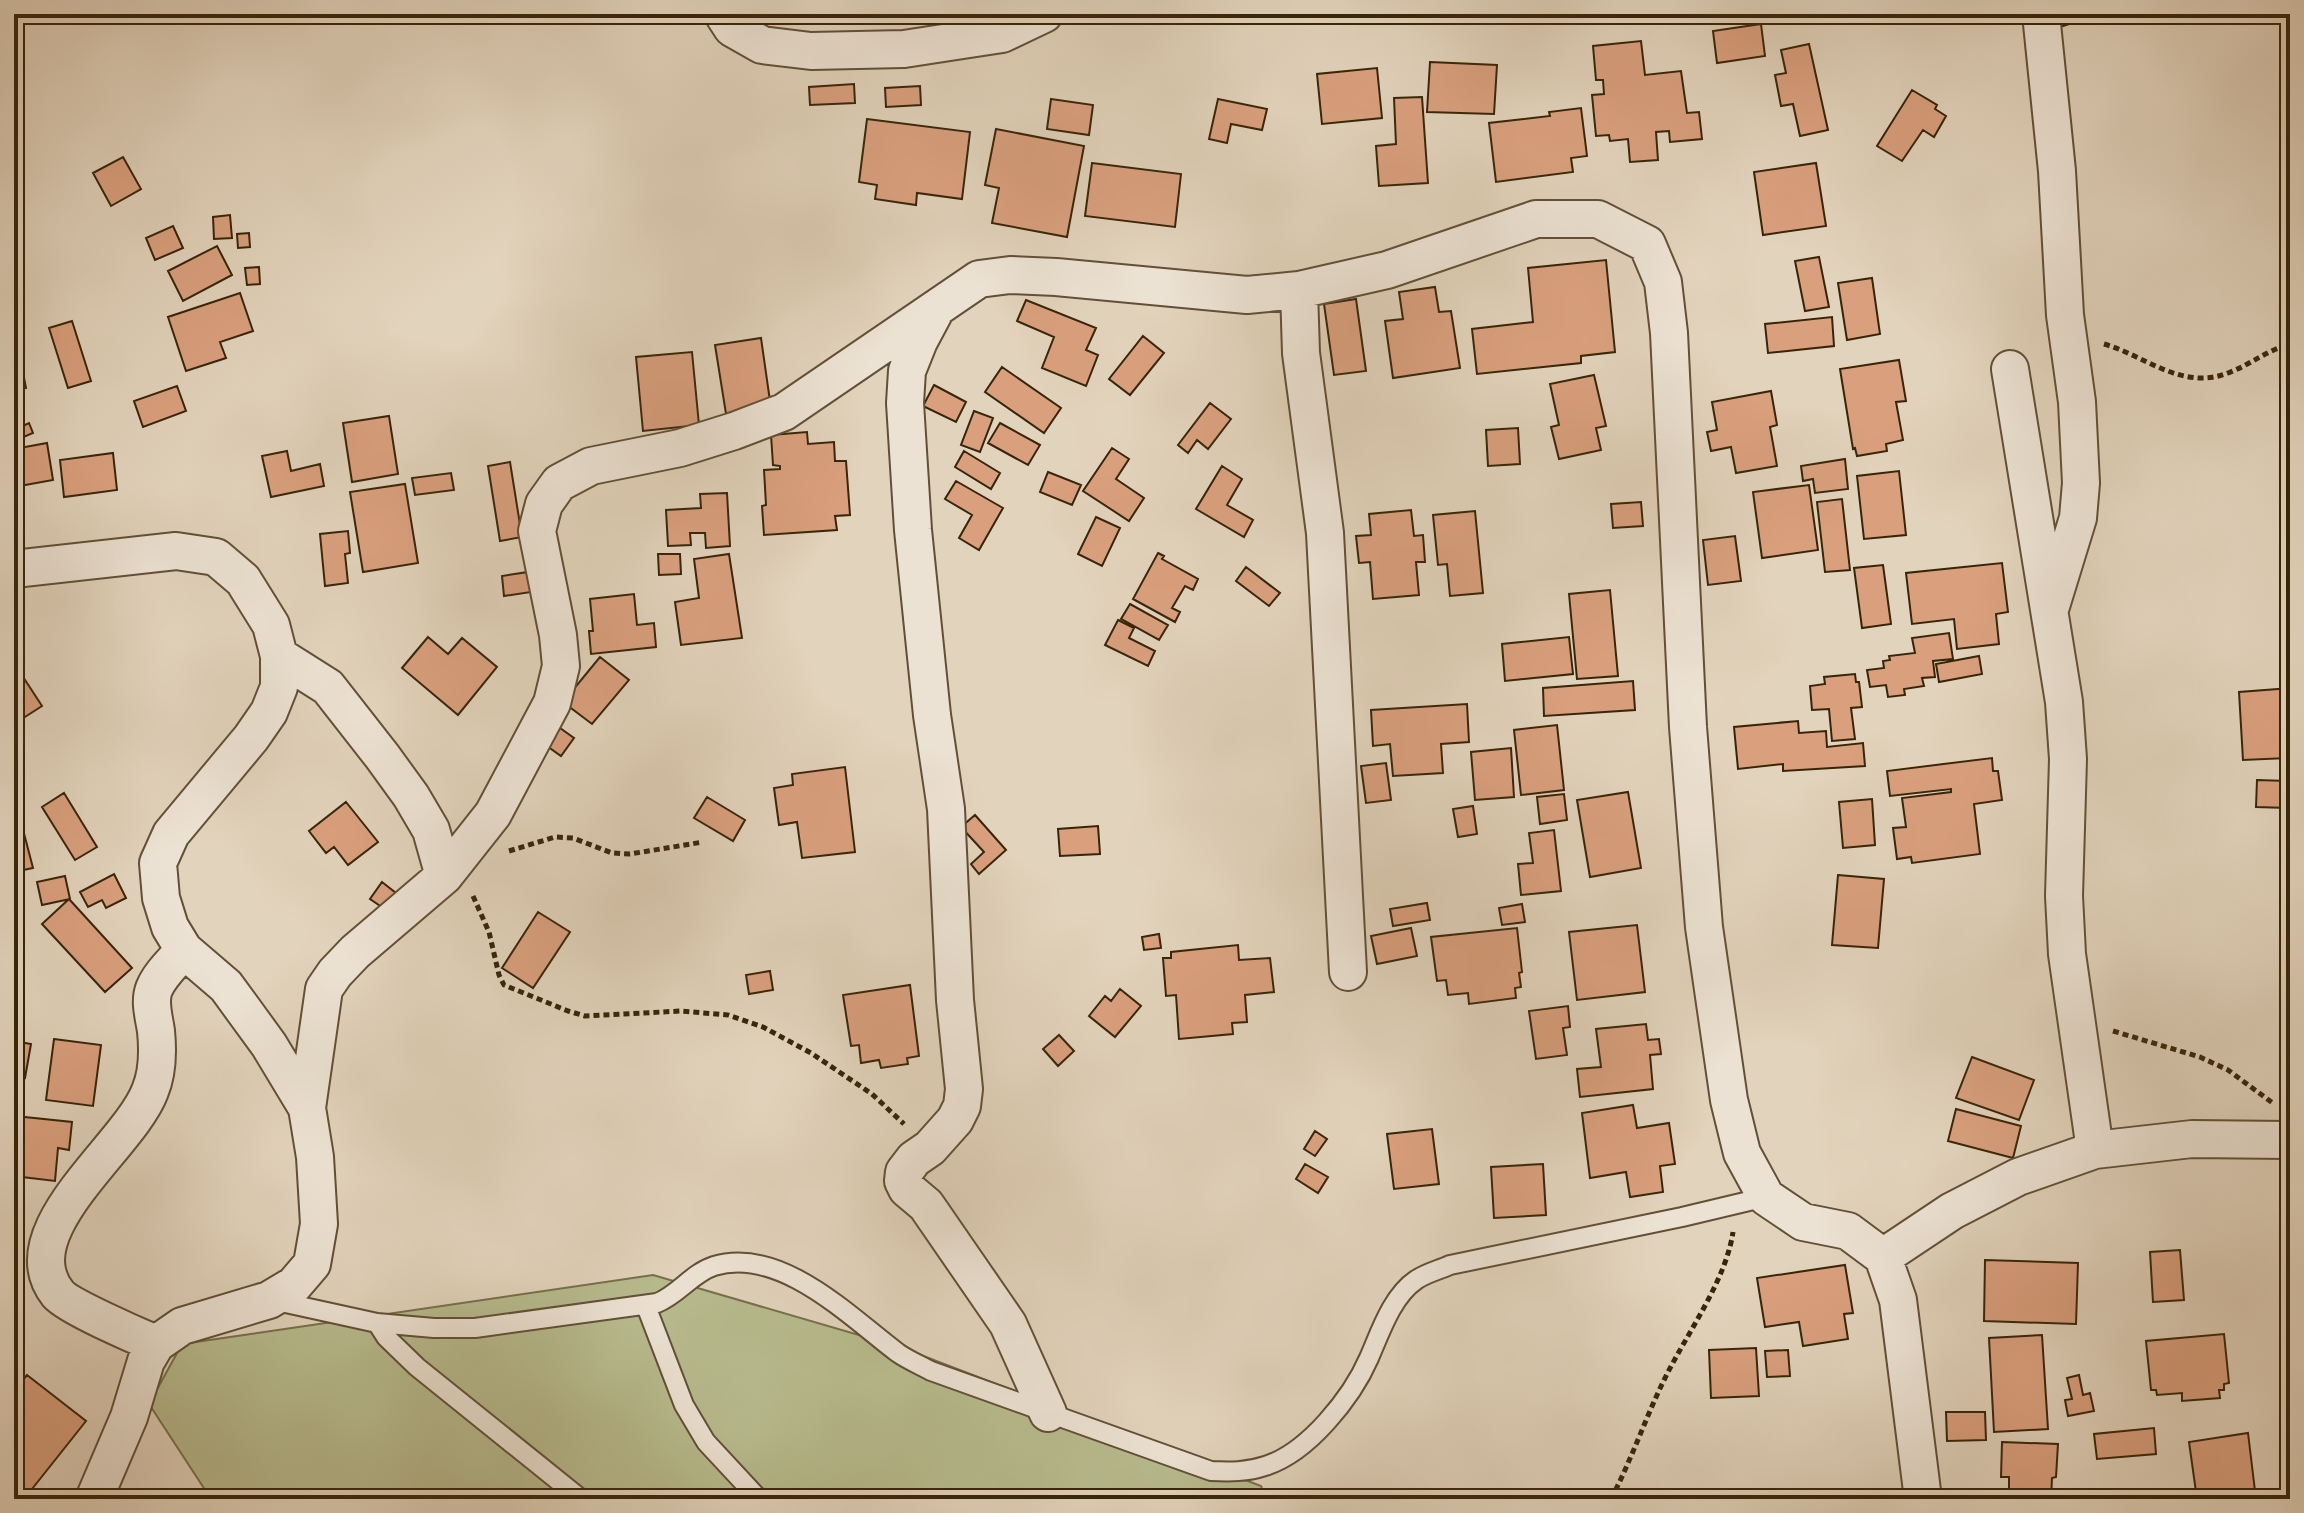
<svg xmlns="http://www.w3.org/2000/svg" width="2304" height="1513" font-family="'Gentium Book Plus',serif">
	<rect width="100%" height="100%" fill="#e2d3bc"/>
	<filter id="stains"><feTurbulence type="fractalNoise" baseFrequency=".0025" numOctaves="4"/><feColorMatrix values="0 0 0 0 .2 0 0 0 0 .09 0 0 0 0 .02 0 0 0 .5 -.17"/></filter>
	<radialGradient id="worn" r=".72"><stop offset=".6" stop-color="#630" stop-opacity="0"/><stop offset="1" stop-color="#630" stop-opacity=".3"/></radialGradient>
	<path fill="#b7bb8e" stroke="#78704c" stroke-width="2" d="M653 1275 900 1347 1261 1486 1266 1499H211L149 1404 182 1344Z"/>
	<path fill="#daa07e" stroke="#382509" stroke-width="2" d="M2046 14H2083L2085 19 2051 30Z
		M1761 24 1765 56 1717 63 1713 31Z
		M1641 41 1645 75 1681 71 1687 113 1699 112 1702 139 1670 142 1669 131 1656 132 1658 160 1630 162 1628 139 1610 141 1609 135 1596 136 1592 95 1604 94 1603 80H1596L1593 46Z
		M1809 44 1828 130 1800 136 1793 104 1781 106 1775 75 1786 73 1781 50Z
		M1430 62 1497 65 1494 114 1427 112Z
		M1377 68 1382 118 1322 124 1317 74Z
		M854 84 855 103 810 105 809 87Z
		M920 86 921 105 886 107 885 88Z
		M1912 90 1937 105 1935 109 1946 116 1934 137 1923 130 1902 161 1877 146Z
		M1422 97 1428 183 1379 186 1376 146 1396 144 1394 98Z
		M1051 99 1093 105 1089 135 1047 129Z
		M1218 99 1267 109 1262 130 1231 124 1227 143 1209 139Z
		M1581 108 1587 156 1571 158 1573 172 1496 182 1489 123 1550 116 1549 112Z
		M867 119 970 132 962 199 917 193 916 205 875 199 877 185 859 182Z
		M996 129 1084 146 1067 237 992 223 999 188 985 185Z
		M123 157 141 189 111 206 93 173Z
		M1092 163 1181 174 1175 227 1085 216Z
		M1816 163 1826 226 1763 235 1754 172Z
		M230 215 232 238 214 239 213 217Z
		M173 226 183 248 155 260 146 238Z
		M249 233 250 247 238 248 237 234Z
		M217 246 232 275 183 301 168 271Z
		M1819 257 1829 307 1805 311 1795 261Z
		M1606 260 1615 352 1581 356V363L1477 374 1472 329 1533 322 1528 268Z
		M259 267 260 284 247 285 245 268Z
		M1872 278 1880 334 1847 340 1838 283Z
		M1435 287 1439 312 1451 311 1460 368 1393 378 1385 321 1403 319 1399 292Z
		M240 293 253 331 220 342 226 358 186 371 168 317Z
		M1356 299 1366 371 1334 375 1324 304Z
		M1026 300 1096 328 1086 350 1098 355 1086 386 1042 368 1054 337 1017 321Z
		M1832 317 1834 346 1768 353 1765 324Z
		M72 321 91 381 68 388 49 328Z
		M16 336 26 388 14 390V337Z
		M1143 336 1164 353 1130 395 1109 379Z
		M761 338 771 408 726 414 715 345Z
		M692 352 699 425 643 431 636 357Z
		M1899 360 1906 401 1896 402 1903 440 1886 444 1887 451 1857 456 1855 448 1853 449 1840 369Z
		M1002 367 1061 408 1044 433 985 392Z
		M1594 375 1606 426 1596 428 1601 450 1559 459 1551 427 1559 425 1550 384Z
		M934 385 966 402 956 422 923 406Z
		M177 386 186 411 143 427 134 401Z
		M1771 391 1777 425 1770 427 1777 466 1736 473 1731 447 1711 451 1707 432 1717 430 1712 402Z
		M1210 403 1231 419 1208 449 1197 440 1188 453 1178 445Z
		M974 411 993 418 980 452 961 445Z
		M389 416 398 474 352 482 343 423Z
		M29 423 33 433 14 441V430Z
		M1000 423 1040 445 1028 465 988 443Z
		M1518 428 1520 464 1488 466 1486 430Z
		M807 432 808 444 834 442 835 461H846L850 515 835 516 837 530 764 535 762 506 766 505 764 470 780 469V466L773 465 771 435Z
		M47 443 53 480 14 487V449Z
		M1112 448 1129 459 1116 479 1144 498 1129 521 1083 491Z
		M287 451 291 471 320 464 324 486 271 497 262 456Z
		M964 451 1000 473 991 489 955 467Z
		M113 453 117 490 64 497 60 460Z
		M1845 459 1848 489 1815 493 1813 479 1803 481 1801 466Z
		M510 462 522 537 500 541 488 466Z
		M1222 466 1242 479 1227 505 1253 520 1244 537 1196 509Z
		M1899 471 1906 535 1864 539 1857 476Z
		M1048 472 1081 485 1072 505 1040 492Z
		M451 473 454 490 415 495 412 478Z
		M956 481 1003 508 979 550 959 538 972 515 945 499Z
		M405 484 418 563 363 572 350 492Z
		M1809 485 1818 550 1762 558 1753 492Z
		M727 493 730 546 706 548 705 533H690L691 545 668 546 666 510 701 508 700 494Z
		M1842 499 1850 570 1825 572 1817 502Z
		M1641 502 1643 526 1613 528 1611 504Z
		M1411 510 1414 536 1423 535 1425 562H1416L1419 595 1373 599 1370 562 1359 563 1356 536 1371 535 1369 514Z
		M1475 511 1483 593 1450 596 1447 564 1438 565 1433 515Z
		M1096 517 1120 528 1102 566 1078 554Z
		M348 531 350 553 345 554 348 583 325 586 320 534Z
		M1735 536 1741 581 1708 585 1703 540Z
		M1158 553 1164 556 1162 559 1198 579 1193 590 1185 586 1172 608 1180 612 1175 622 1133 599Z
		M658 554H680L681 574 659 575Z
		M729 554 742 638 681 645 675 602 699 598 694 559Z
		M2002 563 2008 612 1996 614 1999 644 1957 649 1954 619 1912 624 1906 573Z
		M1883 565 1891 624 1862 628 1854 568Z
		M1246 567 1280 593 1269 606 1236 581Z
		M528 572 531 592 504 596 502 576Z
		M1610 590 1618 676 1577 679 1569 594Z
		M634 594 637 625 654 623 656 647 591 654 589 631H593L590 599Z
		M1130 604 1168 625 1159 640 1121 619Z
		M1118 620 1134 628 1129 638 1155 651 1148 666 1105 645Z
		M1949 633 1953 659 1933 661 1935 677 1922 678 1924 686 1904 689 1905 695 1888 697 1886 685 1870 687 1867 670 1884 668 1883 661 1890 660 1889 656 1915 653 1912 638Z
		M428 637 448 654 462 638 497 667 458 715 402 668Z
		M1569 637 1573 674 1505 681 1502 644Z
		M1979 656 1982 674 1939 682 1936 664Z
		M600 657 629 680 592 724 563 702Z
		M14 663 42 706 14 724Z
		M1855 674 1856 682H1859L1862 707 1851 708 1855 739 1832 741 1829 709 1812 710 1810 686 1825 684 1824 677Z
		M1633 681 1635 710 1544 716 1543 688Z
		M2290 688V758L2243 760 2239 692Z
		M1467 704 1469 742 1441 744 1443 773 1393 776 1390 744 1373 746 1371 710Z
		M1798 721 1799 733 1826 731 1827 747 1863 743 1865 766 1783 771V764L1738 769 1734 727Z
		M553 723 574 738 561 756 540 741Z
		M1557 725 1564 790 1521 795 1514 730Z
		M1511 748 1514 797 1475 800 1471 752Z
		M1992 758 1993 771H1998L2002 800 1974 804 1980 854 1912 863 1911 857 1897 859 1893 828 1906 827 1902 798 1951 792V789L1890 796 1887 771Z
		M1386 763 1391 800 1366 803 1361 766Z
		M845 767 855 852 802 858 797 822 779 825 774 788 793 785 792 774Z
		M2257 780 2290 781V808L2256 807Z
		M1628 792 1641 868 1590 877 1577 800Z
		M64 793 97 847 75 860 42 807Z
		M1564 794 1567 820 1540 824 1537 797Z
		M707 797 745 820 733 841 694 818Z
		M1872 799 1875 845 1843 848 1839 802Z
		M346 802 378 842 348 865 334 847 326 853 309 831Z
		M1473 806 1477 834 1458 837 1453 809Z
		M975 815 1006 850 979 874 971 864 984 852 961 827Z
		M20 818 33 868 14 872V819Z
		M1098 826 1100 854 1060 856 1058 829Z
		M1554 830 1561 891 1521 895 1518 864 1533 863 1529 833Z
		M114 874 126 898 106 908 102 900 88 907 80 892Z
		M1838 875 1884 879 1878 948 1832 945Z
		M65 876 70 899 42 905 37 882Z
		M382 882 401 897 389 912 370 899Z
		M69 899 132 968 105 992 42 924Z
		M1427 903 1430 920 1393 926 1390 909Z
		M1522 904 1525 922 1502 925 1499 908Z
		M538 912 570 932 533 988 502 968Z
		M1637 925 1645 992 1577 1000 1569 932Z
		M1411 928 1417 956 1377 964 1371 936Z
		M1517 928 1522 972 1519 973 1521 987 1515 988 1516 998 1469 1004 1468 993 1448 995 1446 980 1437 981 1431 937Z
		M1159 934 1161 948 1144 950 1142 937Z
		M1238 945 1239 960 1270 958 1274 992 1245 995 1247 1022 1232 1023 1233 1034 1179 1039 1176 995 1166 996 1163 958H1171V952Z
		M770 971 773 990 749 994 746 975Z
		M910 985 919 1056 907 1058 908 1064 881 1068 879 1060 861 1063 859 1045 851 1046 843 995Z
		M1120 989 1141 1006 1115 1037 1089 1016 1105 996 1111 1001Z
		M1568 1006 1570 1027 1563 1028 1567 1055 1536 1059 1529 1011Z
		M1646 1024 1648 1040 1659 1039 1661 1054 1650 1055 1653 1089 1580 1097 1577 1069 1601 1067 1596 1029Z
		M1059 1035 1074 1051 1058 1066 1043 1049Z
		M54 1039 101 1045 93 1106 46 1100Z
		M14 1041 31 1044 25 1078 14 1076Z
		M1972 1057 2034 1080 2019 1120 1956 1098Z
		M1633 1105 1637 1128 1669 1123 1675 1164 1660 1166 1663 1192 1630 1197 1626 1172 1590 1178 1582 1113Z
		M1956 1109 2021 1126 2013 1158 1948 1141Z
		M15 1116 72 1122 69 1150 58 1148 55 1181 14 1176Z
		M1432 1129 1439 1184 1394 1189 1387 1134Z
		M1315 1131 1327 1139 1315 1156 1304 1149Z
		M1305 1164 1328 1177 1318 1193 1296 1179Z
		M1543 1164 1546 1215 1494 1218 1491 1167Z
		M2180 1250 2184 1300 2153 1302 2150 1252Z
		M1985 1260 2078 1263 2076 1324 1984 1321Z
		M1845 1265 1853 1313 1844 1314 1848 1339 1803 1346 1799 1322 1765 1327 1757 1278Z
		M2224 1334 2229 1383 2224 1384V1390H2219L2220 1398 2182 1401V1393L2157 1395 2156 1390H2151L2146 1341Z
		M2042 1335 2048 1429 1994 1432 1989 1338Z
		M1756 1348 1759 1396 1711 1398 1709 1350Z
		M1788 1350 1790 1376 1767 1377 1765 1351Z
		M27 1375 86 1421 24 1499H14V1391Z
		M2079 1375 2083 1395 2090 1393 2094 1411 2068 1416 2065 1400 2072 1399 2067 1378Z
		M1946 1412H1985L1986 1440 1947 1441Z
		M2154 1428 2156 1454 2097 1459 2094 1434Z
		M2248 1433 2255 1491 2242 1493 2243 1499H2197L2189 1442Z
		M2002 1442 2058 1444 2056 1477 2052 1478 2051 1499H2009V1477H2001Z"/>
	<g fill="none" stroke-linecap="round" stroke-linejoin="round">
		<g stroke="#625036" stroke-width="22">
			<path id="service" d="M272 1300 377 1323 434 1328H475L657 1303C678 1295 692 1273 714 1266 781 1246 850 1317 898 1353 908 1360 920 1365 931 1371L1211 1471C1230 1472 1247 1472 1265 1466 1308 1453 1352 1397 1369 1358 1380 1333 1392 1296 1416 1280 1426 1273 1439 1270 1450 1265L1682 1217 1766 1197
				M646 1306 684 1405 706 1442 759 1499
				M377 1323 386 1337 417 1367 581 1499"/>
		</g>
		<g stroke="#625036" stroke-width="40">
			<path id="minor" d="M723 14 732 28 762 45 811 51 904 49 956 41 1002 34 1044 14
				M2041 14 2057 171 2065 315 2077 402 2081 483 2078 518 2051 606
				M1299 290 1301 353 1325 533 1348 972
				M935 311 919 341 907 371 905 403 913 530 932 715 946 809 955 1000 964 1089 962 1106 955 1120 930 1148 914 1159 904 1172 903 1181 907 1189 926 1205 1008 1324 1048 1413
				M2010 369 2064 702 2068 759 2064 896 2067 954 2095 1150
				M14 569 176 551 216 557 243 580 271 625 279 656V687L269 712 251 738 171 834 158 863 161 898 170 927 184 950 226 986 269 1045 307 1108 315 1157 319 1224 312 1264 294 1285 269 1300 182 1326 156 1344 146 1361 129 1417 94 1499
				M279 656 328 687 382 756 411 796 431 830 444 876
				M307 1108 324 989 335 973 355 952 444 876 493 814 552 703 561 666 558 635 537 531 544 504 559 483 591 466 680 448 734 431 784 412 979 279 1010 275 1056 277 1247 295 1299 290 1387 270 1536 219H1598L1647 244 1663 282 1669 333 1688 727 1704 927 1729 1100 1742 1153 1766 1197 1803 1222 1848 1231 1883 1257 1898 1300 1923 1499
				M1883 1257 1952 1211 2018 1177 2095 1150 2192 1139 2290 1140
				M156 1344C137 1336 68 1306 58 1294 8 1231 129 1147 150 1091 158 1072 158 1051 156 1031 154 1017 149 1002 154 989 160 974 174 962 184 950"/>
		</g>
		<path stroke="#382509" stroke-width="5" stroke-dasharray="6 4" stroke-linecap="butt" d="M2104 344C2146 356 2182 391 2228 373 2250 365 2267 350 2290 344
			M509 851 555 837 573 838 612 853 630 854 703 842
			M473 896 489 932 499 975 504 985 568 1011 585 1016 681 1011 728 1015 763 1027 811 1053 872 1094 904 1124
			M2113 1031 2200 1057 2228 1070 2274 1104
			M1611 1499C1632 1459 1646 1416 1666 1376 1688 1332 1726 1280 1733 1232"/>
		<use href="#service" stroke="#ece2d3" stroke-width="18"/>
		<use href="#minor" stroke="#ece2d3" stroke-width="36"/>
	</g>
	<rect width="2304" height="1513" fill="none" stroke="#e2d3bc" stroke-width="48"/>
	<rect x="16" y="16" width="2272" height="1481" fill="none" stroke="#382509" stroke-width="4"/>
	<rect x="24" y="24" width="2256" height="1465" fill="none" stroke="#382509" stroke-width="2"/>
	<rect width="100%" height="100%" filter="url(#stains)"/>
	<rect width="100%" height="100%" fill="url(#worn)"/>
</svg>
